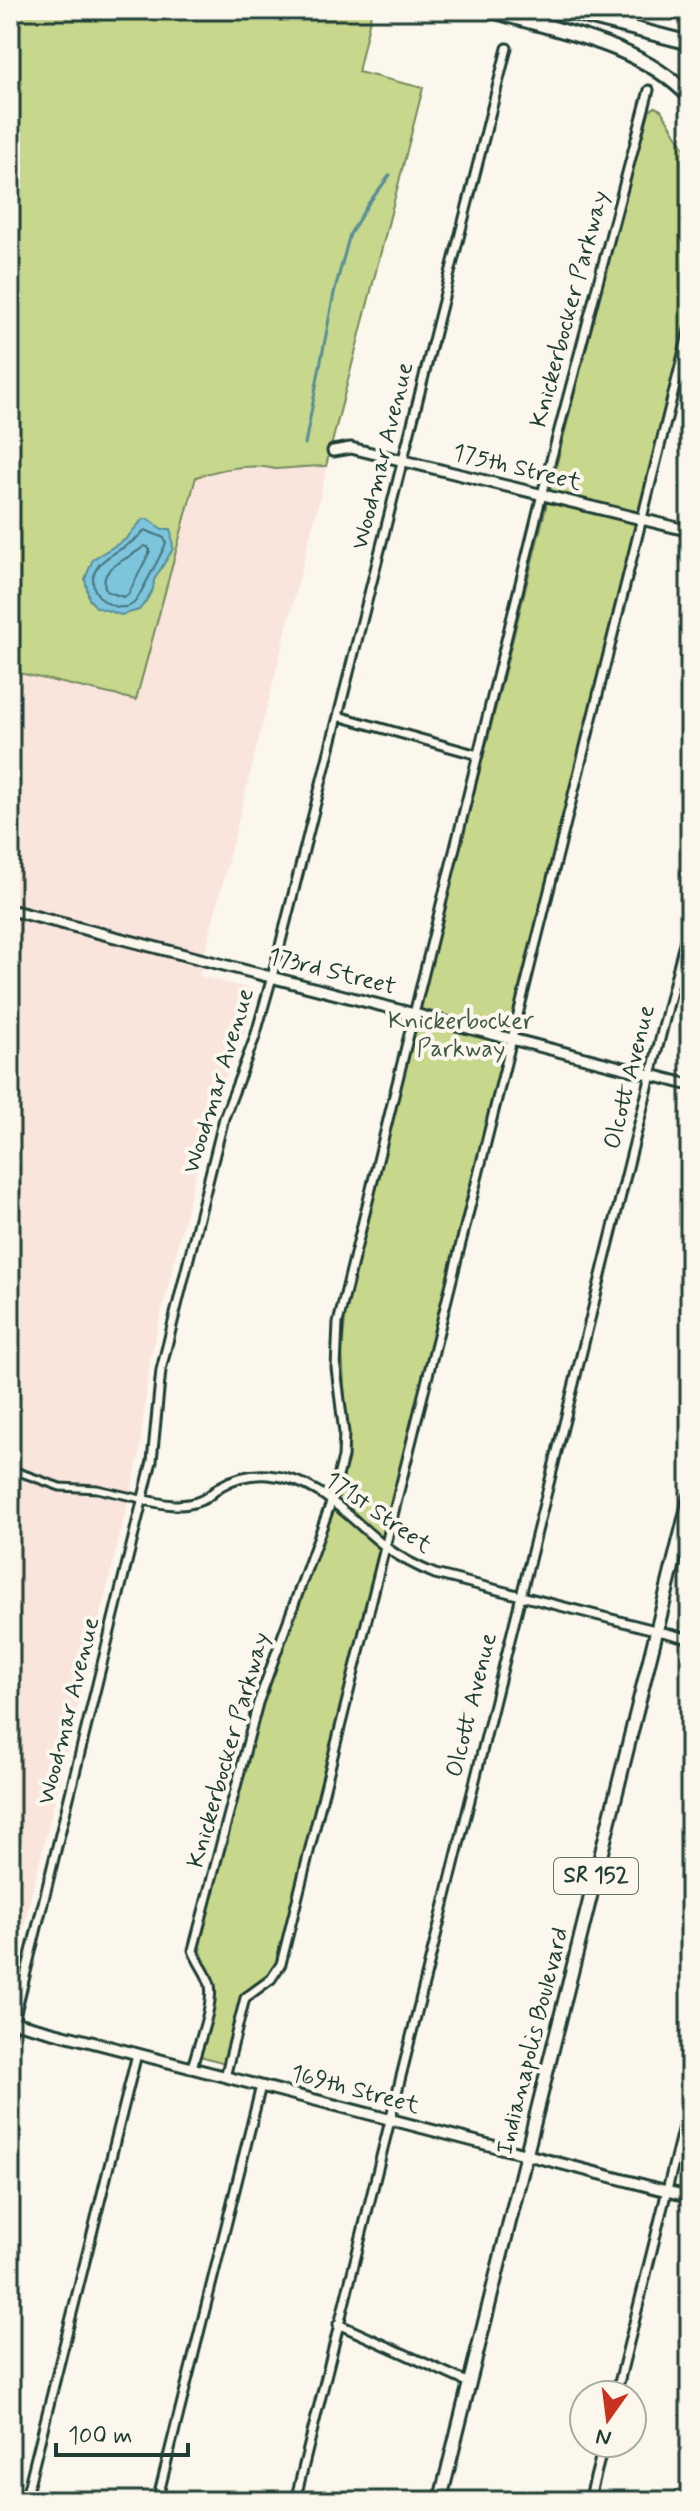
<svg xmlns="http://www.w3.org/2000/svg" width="700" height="2511" font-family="Mynerve,sans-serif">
	<rect width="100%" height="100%" fill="#fbf7ec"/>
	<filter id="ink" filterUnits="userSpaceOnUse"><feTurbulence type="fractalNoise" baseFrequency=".0125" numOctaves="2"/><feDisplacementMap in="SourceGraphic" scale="16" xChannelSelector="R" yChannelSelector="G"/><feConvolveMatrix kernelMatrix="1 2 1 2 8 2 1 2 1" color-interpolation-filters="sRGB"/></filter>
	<g filter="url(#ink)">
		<path fill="#fae5dc" d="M10 10H372L358 72 423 88 199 976 255 990 248 1023 210 1115 150 1359 139 1458 10 1982Z"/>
		<path fill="#c7d78b" stroke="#738a60" stroke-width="2" d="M10 10H372L358 72 423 88 326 466C309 466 293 468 276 469 273 469 266 467 264 467 241 465 217 470 196 477L136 700 10 671Z
			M655 107 661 110 690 156V312L277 1963 272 1972 243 1996 225 2063 200 2056C205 2035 217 2008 215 1987 213 1971 201 1960 200 1945L265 1684 342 1485 348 1452 342 1350 347 1299 606 268 646 114Z"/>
		<path fill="#7dc4dd" stroke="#578e99" stroke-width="2" d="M143 519H148L162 529H171L173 549 154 580 153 589 146 601 139 610 121 615 96 607 89 599 85 579 93 559 126 539Z"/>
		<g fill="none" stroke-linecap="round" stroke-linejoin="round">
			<path stroke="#457378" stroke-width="2" d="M145 530 164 538 166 543C164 549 137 601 134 603 116 618 77 590 100 564 111 551 130 548 145 530Z
				M144 546 148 547 150 551 128 595 123 597 106 591C96 566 130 560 144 546Z"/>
			<path stroke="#578e99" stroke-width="3" d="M305 444 334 293 350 234 368 204 390 175"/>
			<g stroke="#1f3d34" stroke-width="11">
				<path id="pedestrian" d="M10 1469 60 1487 97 1489 141 1499"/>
			</g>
			<g stroke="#1f3d34" stroke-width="13">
				<path id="minor" d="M338 716 478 755
					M141 1499C161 1504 182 1509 202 1500 209 1497 215 1490 221 1486 236 1477 252 1474 268 1475 321 1479 349 1519 387 1548 402 1559 418 1567 435 1574L690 1639
					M10 2037 152 1461 161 1370 224 1118 255 1037 272 977 507 48
					M192 2068C197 2047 214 2006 210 1985 207 1973 197 1962 193 1950L258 1703 332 1500 343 1457 344 1433 336 1368 338 1323 542 494 649 90
					M225 2077 245 1998 271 1979 281 1964 690 326
					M338 2324 469 2383
					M616 2395 690 2098
					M25 2501 137 2054
					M157 2501 261 2086
					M295 2501 690 919
					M589 2501 604 2443"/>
			</g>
			<g stroke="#1f3d34" stroke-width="15">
				<path id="tertiary" d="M333 451 351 448 690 531
					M10 910 690 1085
					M10 2021 690 2197"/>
			</g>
			<g stroke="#1f3d34" stroke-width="17">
				<path id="primary" d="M440 2501 690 1497"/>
			</g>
			<g stroke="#1f3d34" stroke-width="18">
				<path id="motorway" d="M489 10C560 32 637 42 690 97
					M561 10 690 43
					M684 10 690 12"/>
			</g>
			<use href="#pedestrian" stroke="#fbf7ec" stroke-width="5"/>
			<use href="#minor" stroke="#fbf7ec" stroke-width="7"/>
			<use href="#tertiary" stroke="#fbf7ec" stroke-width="9"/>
			<use href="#primary" stroke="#fbf7ec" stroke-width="11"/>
			<use href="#motorway" stroke="#fbf7ec" stroke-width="12"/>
		</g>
	</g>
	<g text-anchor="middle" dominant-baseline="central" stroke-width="8" stroke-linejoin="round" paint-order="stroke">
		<rect fill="#fbf7ec" stroke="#61756b" stroke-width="2" x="554" y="1858" width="84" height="36" rx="6"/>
		<g font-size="22" font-weight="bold" fill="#1f3d34">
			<text x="596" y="1876">SR 152</text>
		</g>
		<g font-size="24" fill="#1f3d34" stroke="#fbf7ec">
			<text transform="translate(570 309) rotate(-75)">Knickerbocker Parkway</text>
			<text transform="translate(383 456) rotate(-76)">Woodmar Avenue</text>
			<text transform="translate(517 468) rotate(14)">175th Street</text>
			<text transform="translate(332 972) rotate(14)">173rd Street</text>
			<text transform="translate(630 1077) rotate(-76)">Olcott Avenue</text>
			<text transform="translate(219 1081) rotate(-73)">Woodmar Avenue</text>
			<text transform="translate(378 1513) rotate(35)">171st Street</text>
			<text transform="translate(472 1705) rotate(-76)">Olcott Avenue</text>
			<text transform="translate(69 1711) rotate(-76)">Woodmar Avenue</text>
			<text transform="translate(229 1750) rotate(-74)">Knickerbocker Parkway</text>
			<text transform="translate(533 2041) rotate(-76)">Indianapolis Boulevard</text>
			<text transform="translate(355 2090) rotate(15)">169th Street</text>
		</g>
		<g font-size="24" fill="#415c45" stroke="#fbf7ec">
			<text x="461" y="1021">Knickerbocker<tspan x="461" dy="28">Parkway</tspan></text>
		</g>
	</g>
	<rect width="700" height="2511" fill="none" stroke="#fbf7ec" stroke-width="40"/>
	<rect x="20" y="20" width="660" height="2471" fill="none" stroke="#1f3d34" stroke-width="3" filter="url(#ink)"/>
	<g transform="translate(608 2419) rotate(194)"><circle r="38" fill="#fbf7ec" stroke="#a3ada2" stroke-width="2"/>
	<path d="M0-6L14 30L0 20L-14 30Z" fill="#c8321e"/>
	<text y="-12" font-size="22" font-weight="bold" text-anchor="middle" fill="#1f3d34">N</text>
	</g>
	<path d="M56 2443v12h132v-12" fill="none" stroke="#1f3d34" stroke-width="4"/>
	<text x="68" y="2443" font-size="24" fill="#1f3d34" stroke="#fbf7ec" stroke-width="6" paint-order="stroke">100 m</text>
</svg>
